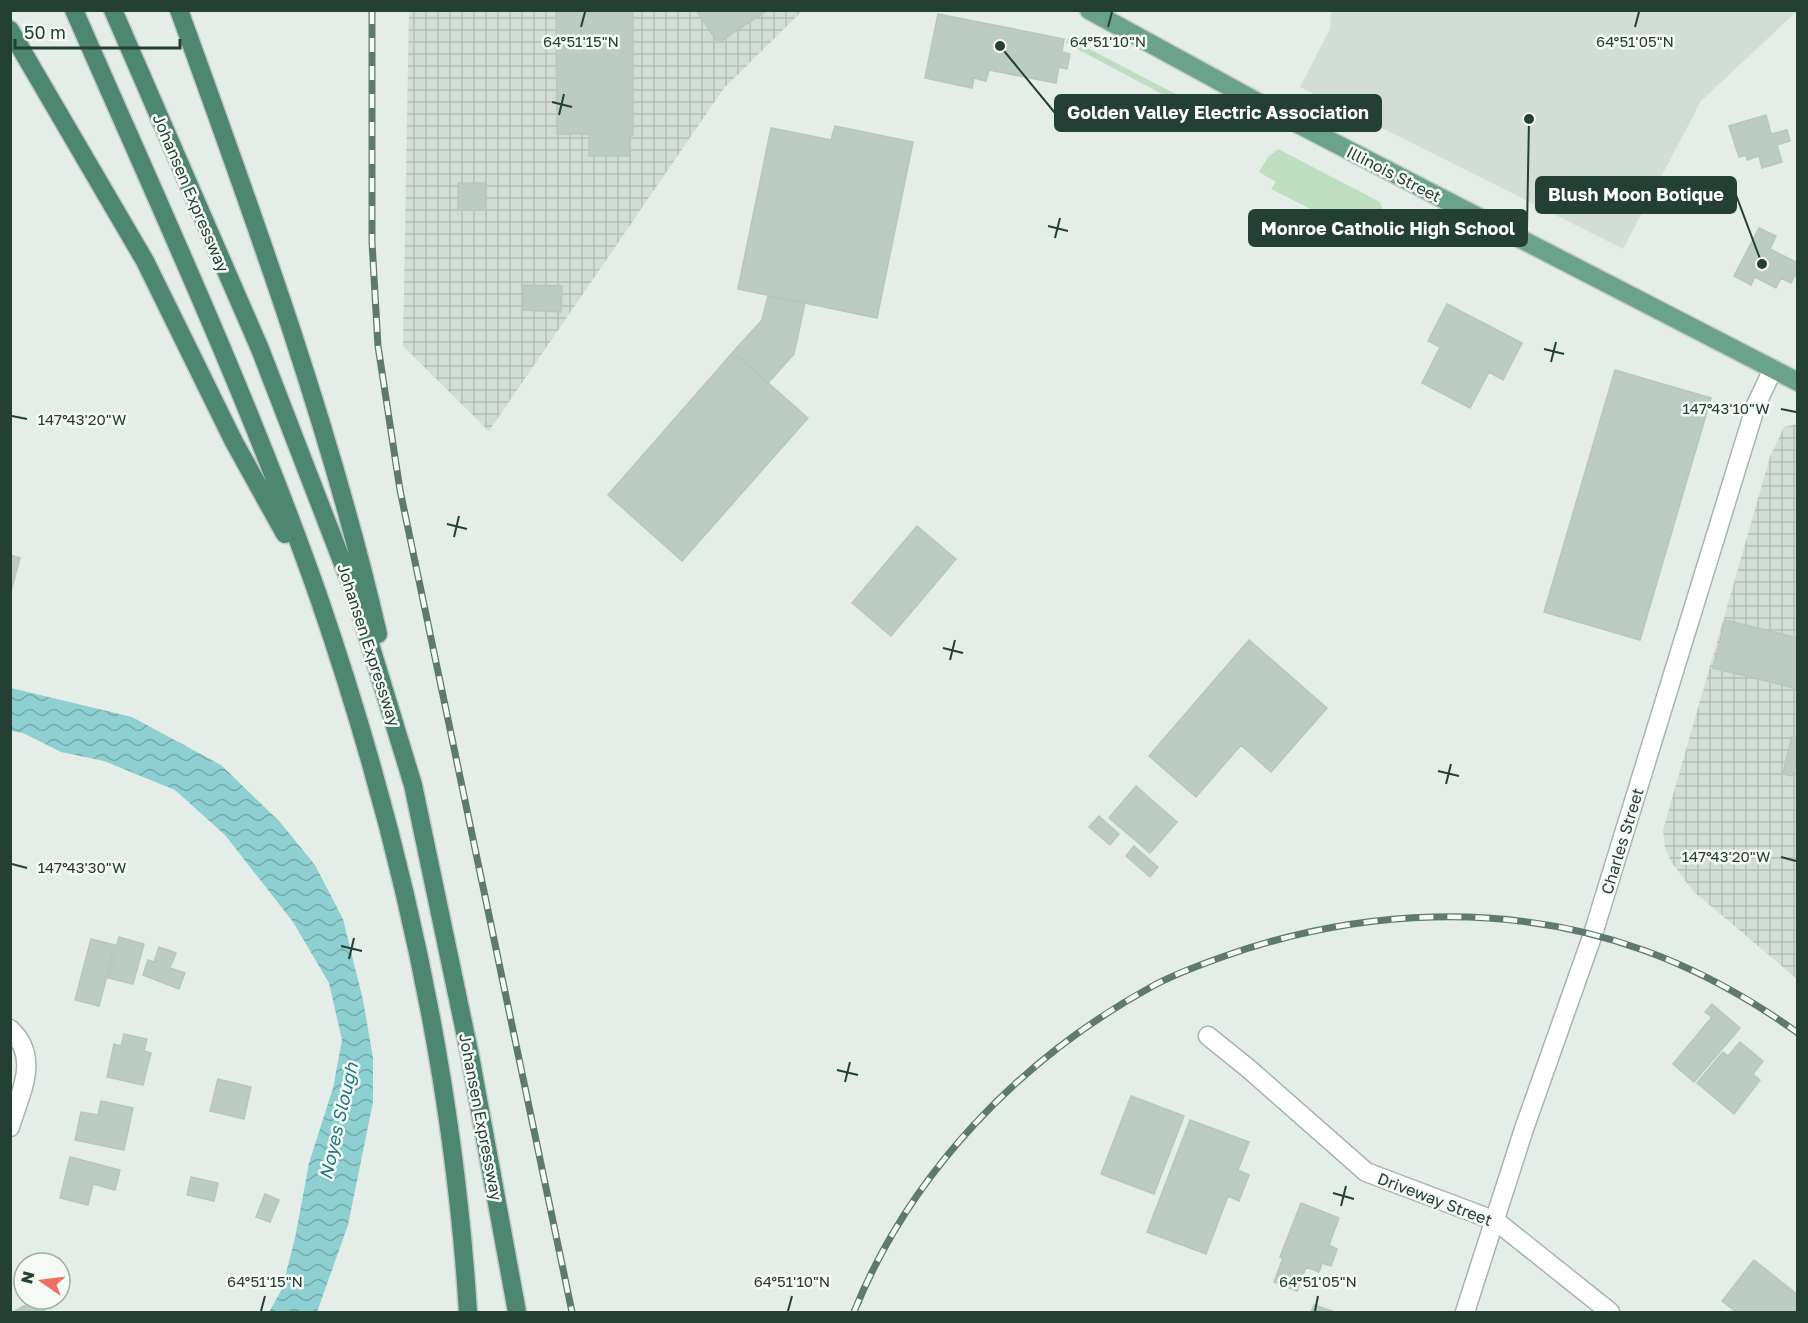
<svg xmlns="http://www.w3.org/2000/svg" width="1808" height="1323" font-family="'Golos Text',sans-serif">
	<defs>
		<pattern id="industrial-grid" width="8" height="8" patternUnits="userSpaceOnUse" patternTransform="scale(1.5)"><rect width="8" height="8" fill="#d2ddd7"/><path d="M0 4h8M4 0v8" fill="none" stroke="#b4bfb9"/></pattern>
		<pattern id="water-waves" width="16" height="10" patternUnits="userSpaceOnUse" patternTransform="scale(1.5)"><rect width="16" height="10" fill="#8ed0d1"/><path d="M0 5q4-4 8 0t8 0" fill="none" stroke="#74aaaa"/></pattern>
	</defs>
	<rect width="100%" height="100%" fill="#e4ede8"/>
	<path fill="#d2ddd7" d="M1331 11H1797L1701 101 1623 249 1300 87 1330 29Z"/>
	<path fill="url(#industrial-grid)" d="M409 11H802L724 88 489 431 403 346Z
		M1797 424V979L1693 891 1672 863 1665 848 1663 830 1770 457 1784 427Z"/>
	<path fill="#bedec2" d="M1068 38 1195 104 1192 110 1066 43Z
		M1278 149 1380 202 1384 214 1391 221 1378 243 1271 189 1276 182 1259 172 1268 157Z"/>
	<path fill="url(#water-waves)" d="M11 688 132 717 221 765 280 822 315 865 343 919 363 1000 373 1058V1102L348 1225 317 1312H269L282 1289 295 1238 309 1163 333 1088 342 1040 329 983 293 922 225 835 175 790 104 761 61 752 23 733 11 731Z"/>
	<path fill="#bccbc3" stroke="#b6c7be" stroke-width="1.5" d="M556 10H633V135H630V156H589V134H557Z
		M696 10H768L718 43Z
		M938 14 1064 39 1062 52 1070 54 1067 69 1059 67 1056 83 989 70 986 81 974 78 972 88 925 78Z
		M1766 115 1771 134 1787 130 1790 141 1777 145 1782 162 1762 168 1759 156 1747 160 1746 155 1739 157 1729 126Z
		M835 126 913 142 877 318 738 289 771 128 831 140Z
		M458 183H486L485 210H458Z
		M1759 228 1776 236 1770 249 1798 263V270L1791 283 1781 278 1776 288 1755 277 1751 285 1734 276Z
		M524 285 562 286 561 312 523 310Z
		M768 296 805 303 794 354 768 383 733 352 762 320Z
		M1447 304 1522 343 1503 380 1489 372 1470 408 1422 383 1440 347 1428 341Z
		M733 352 808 418 682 561 608 495Z
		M1615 370 1711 398 1640 640 1544 612Z
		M917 526 956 559 891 636 852 603Z
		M10 555 20 558 10 595Z
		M1725 620 1798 638V689L1713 668Z
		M1249 640 1327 708 1271 772 1241 745 1196 797 1149 756Z
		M1792 736 1798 737V756L1793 776 1783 774Z
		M1136 786 1177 822 1150 853 1109 818Z
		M1099 816 1119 834 1110 845 1089 827Z
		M1134 846 1158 867 1150 877 1126 856Z
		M119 937 144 944 133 984 108 978Z
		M91 939 115 945 99 1006 75 1000Z
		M159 947 176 953 170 968 185 973 179 989 143 975 148 960 154 962Z
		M1712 1004 1740 1028 1694 1082 1673 1064 1712 1017 1705 1012Z
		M124 1034 147 1039 144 1051 151 1053 143 1085 107 1077 114 1044 121 1046Z
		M1740 1042 1763 1061 1753 1074 1760 1080 1734 1114 1697 1083 1723 1052 1728 1056Z
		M218 1079 251 1087 244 1119 210 1111Z
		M1131 1096 1184 1116 1154 1194 1101 1174Z
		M101 1101 133 1108 124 1150 75 1140 81 1112 98 1115Z
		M1190 1120 1249 1142 1238 1170 1249 1175 1239 1201 1228 1196 1206 1254 1147 1232Z
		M70 1157 120 1170 115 1190 93 1184 88 1205 60 1198Z
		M191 1177 218 1183 214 1201 187 1195Z
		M265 1194 279 1200 270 1222 256 1217Z
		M1301 1203 1339 1218 1329 1245 1337 1249 1331 1266 1322 1263 1319 1272 1306 1267 1297 1291 1274 1282 1283 1258 1280 1257Z
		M1754 1260 1798 1295V1312H1736L1722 1301Z
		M38 1299 45 1312H13L37 1299Z
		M1314 1305 1335 1312H1311Z"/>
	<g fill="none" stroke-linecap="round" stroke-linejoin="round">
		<g stroke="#a7b5ae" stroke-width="21">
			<path id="minor" d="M10 1029C41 1058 20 1093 10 1127
				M1208 1036 1249 1069 1366 1172 1496 1221 1610 1312
				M1465 1312 1524 1129 1593 934 1756 405 1773 369"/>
		</g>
		<g stroke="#c2c9c6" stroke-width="21">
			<path id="primary" d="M1089 10 1294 122 1798 382"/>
		</g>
		<g stroke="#c2c9c6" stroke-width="21">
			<path id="trunk" d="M74 10C159 205 250 400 320 601 398 829 453 1071 468 1312
				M113 10 260 349 355 595 413 785 470 1056 517 1312
				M179 10C253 215 329 422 378 634
				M10 30 145 261 234 442 285 534"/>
		</g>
		<use href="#minor" stroke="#fff" stroke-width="18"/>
		<use href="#primary" stroke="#6aa28c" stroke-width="18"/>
		<use href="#trunk" stroke="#4d8671" stroke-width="18"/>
		<g stroke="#5e7a6f" stroke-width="7">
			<path id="rail" d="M372 10V242L378 346 400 490 572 1312
				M854 1312C910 1173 1020 1059 1151 987 1174 974 1200 965 1225 956 1358 909 1508 901 1643 950 1699 970 1749 998 1798 1033"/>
		</g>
		<use href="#rail" stroke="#f5faf7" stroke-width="4.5" stroke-dasharray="14" stroke-linecap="butt"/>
	</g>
	<path fill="none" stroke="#243f34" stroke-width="2" d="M581 27 585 12M1108 27 1112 12M1635 27 1639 12M552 102 572 107M559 115 564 94M1048 226 1068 231M1055 238 1060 218M1544 349 1564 354M1551 362 1556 342M1781 409 1796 412M12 416 27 419M447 524 467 529M454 537 459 516M943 648 963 653M950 660 955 640M1438 771 1459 776M1446 784 1451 764M1781 857 1796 861M12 864 27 868M341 946 362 951M349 959 354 938M837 1070 858 1075M845 1082 850 1062M1333 1193 1354 1199M1341 1206 1346 1186M261 1311 265 1296M788 1311 792 1296M1315 1311 1318 1296"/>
	<g text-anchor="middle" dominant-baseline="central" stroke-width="5" stroke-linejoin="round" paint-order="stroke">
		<g font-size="16" fill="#243f34" stroke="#f5faf7">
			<text transform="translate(1394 174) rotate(27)">Illinois Street</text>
			<text transform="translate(191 193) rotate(67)">Johansen Expressway</text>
			<text transform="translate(369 645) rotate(72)">Johansen Expressway</text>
			<text transform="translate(1622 841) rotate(-73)">Charles Street</text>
			<text transform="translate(481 1117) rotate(79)">Johansen Expressway</text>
			<text transform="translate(1435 1199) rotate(21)">Driveway Street</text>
		</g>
		<g font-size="18" font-style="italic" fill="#1e787a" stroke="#f5faf7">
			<text transform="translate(338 1121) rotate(-77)">Noyes Slough</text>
		</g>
	</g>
	<g font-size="15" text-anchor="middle" fill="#243f34" stroke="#f5faf7" stroke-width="5" stroke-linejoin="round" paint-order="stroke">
		<text x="581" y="47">64°51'15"N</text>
		<text x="1108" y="47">64°51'10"N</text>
		<text x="1635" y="47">64°51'05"N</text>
		<text x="1726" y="414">147°43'10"W</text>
		<text x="82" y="425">147°43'20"W</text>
		<text x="1726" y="862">147°43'20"W</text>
		<text x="82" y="873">147°43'30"W</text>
		<text x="265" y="1287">64°51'15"N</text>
		<text x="792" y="1287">64°51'10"N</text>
		<text x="1318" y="1287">64°51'05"N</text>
	</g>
	<path fill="none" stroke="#243f34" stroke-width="2" d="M1000 46L1055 113M1762 264L1736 195M1529 119L1527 228"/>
	<g fill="#243f34" stroke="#f5faf7" stroke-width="2">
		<circle cx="1000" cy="46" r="6"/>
		<circle cx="1762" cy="264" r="6"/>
		<circle cx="1529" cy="119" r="6"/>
	</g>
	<g fill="#243f34" stroke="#243f34" stroke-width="2">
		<rect x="1055" y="95" width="326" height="36" rx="6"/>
		<rect x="1536" y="177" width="200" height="36" rx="6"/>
		<rect x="1249" y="210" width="278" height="36" rx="6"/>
	</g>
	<g font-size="18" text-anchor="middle" font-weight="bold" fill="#fff">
		<text x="1218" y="119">Golden Valley Electric Association</text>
		<text x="1636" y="201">Blush Moon Botique</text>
		<text x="1388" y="235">Monroe Catholic High School</text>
	</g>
	<rect width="1808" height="1323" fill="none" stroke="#243f34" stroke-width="24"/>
	<g transform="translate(42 1281) rotate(284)"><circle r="28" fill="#f5faf7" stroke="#a1afa9" stroke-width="1.5"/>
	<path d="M0-4.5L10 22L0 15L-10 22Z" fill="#ef7060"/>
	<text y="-9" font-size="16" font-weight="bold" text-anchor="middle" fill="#243f34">N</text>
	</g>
	<path d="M15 39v9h165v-9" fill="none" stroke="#243f34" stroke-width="3"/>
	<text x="24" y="39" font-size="18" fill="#243f34" stroke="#f5faf7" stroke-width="4.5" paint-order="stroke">50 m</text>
</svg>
